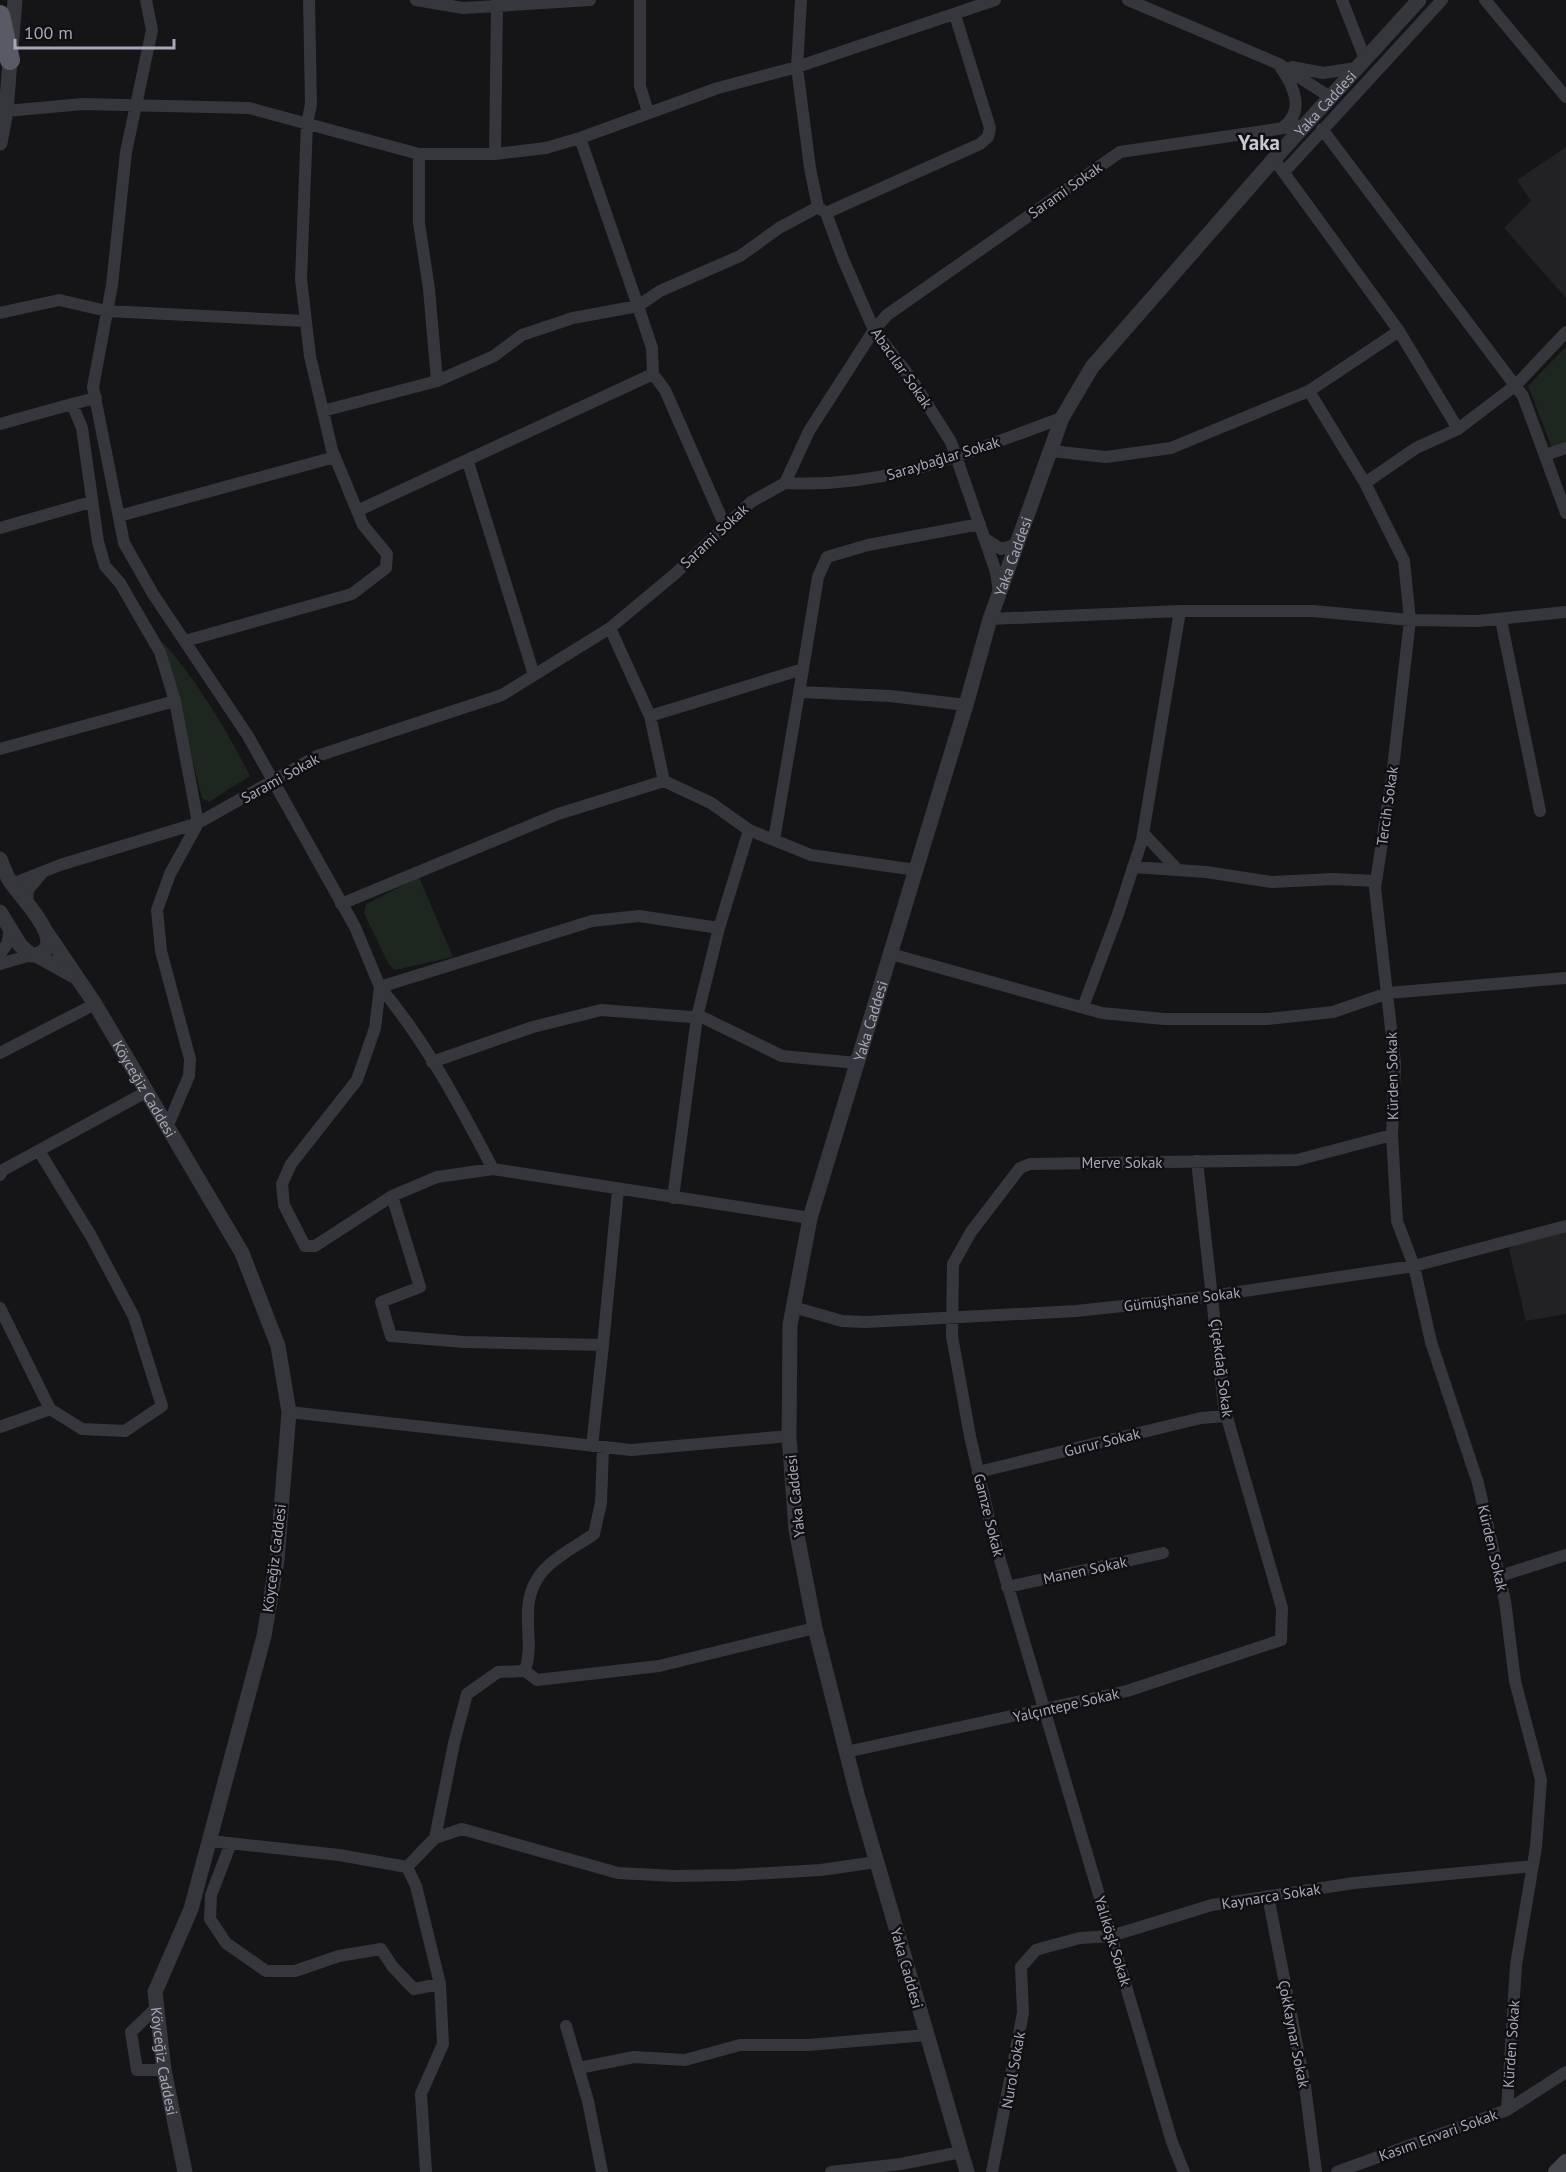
<svg xmlns="http://www.w3.org/2000/svg" width="1566" height="2172" font-family="'PT Sans',sans-serif">
	<rect width="100%" height="100%" fill="#151517"/>
	<path fill="#222124" d="M1566 147V298L1504 228 1531 201 1517 180Z
		M1566 1230V1314L1526 1321 1509 1250 1515 1242Z"/>
	<path fill="#1d261f" d="M1566 347V443L1552 448 1528 386Z
		M162 641C198 682 225 727 250 776L209 802 202 798Z
		M419 877 453 957 395 970 389 965 364 913 366 904Z"/>
	<g fill="none" stroke-linecap="round" stroke-linejoin="round">
		<path stroke="#36363d" stroke-width="12" d="M146 0 152 30 126 152 112 285 93 387 124 543 153 594 248 736 355 927 380 987 375 1028 357 1080 291 1164 282 1184 284 1205 305 1246H315L392 1196 437 1177 493 1169 810 1218
			M416 0 463 8 497 6 495 154
			M497 0V6L590 0
			M640 0V86L648 112
			M801 0 797 67 810 168 818 207 826 213 843 259 874 330 912 380 951 442 996 572 999 592
			M1128 0 1279 64 1330 97
			M1342 0 1365 59
			M1485 0 1566 97
			M1292 67 1323 73 1356 68
			M1281 68C1295 88 1305 112 1282 128
			M6 111 83 104 249 108 419 154H495L546 148 580 138 718 88 797 67 995 0
			M1322 129 1523 396 1566 513
			M1274 159 1399 331 1458 429 1516 385 1566 332
			M1284 172 1442 0
			M826 213 980 144 988 137 990 128 955 15
			M0 313 59 300 107 311 306 321
			M653 374 652 348 638 306 660 291 740 256 779 228 818 207
			M437 381 494 356 522 335 573 318 638 306 580 138
			M1309 391 1399 331
			M72 404 96 398
			M323 411 437 381 429 289 419 223V154
			M0 424 72 404 82 428 98 542 105 566 120 583 160 652 175 701
			M1051 451 1106 457 1171 448 1309 391 1365 483 1404 561 1410 620 1392 777 1375 888 1395 1064 1392 1135 1397 1221 1414 1266 1431 1342 1478 1483 1505 1601 1515 1681 1541 1780 1536 1847 1516 1965 1507 2110
			M1545 455 1566 448
			M468 462 534 675
			M785 483C888 489 967 452 1062 418
			M1365 483 1416 448 1458 429
			M357 511 653 374 665 390 725 526
			M119 516 335 457
			M0 528 91 502
			M984 538 1001 549 1018 544
			M1180 611H1313L1410 620 1477 621 1566 612
			M990 619 1180 611 1142 840 1118 914 1083 1007
			M1501 620 1540 811
			M610 628 650 716 664 781
			M185 641 352 594 386 568 387 554 363 525 332 450 310 356 301 279 307 124 311 104 309 0
			M803 669 818 577 827 557 868 545 980 524
			M800 692 890 696 966 705
			M650 716 803 669 774 840
			M0 749 175 701 198 823 170 874 157 910 161 951 190 1059 189 1076 168 1125
			M749 830 811 855 916 870
			M1143 833 1178 870
			M1133 867 1206 872 1272 882 1333 879 1376 881
			M12 884 60 865 198 823 317 756 502 695 610 628 676 573 751 502 785 483 809 431 874 330 887 315 1120 152 1305 125
			M27 902 28 890 42 873
			M341 904 558 814 664 781 711 803 749 830 719 928 639 916 592 921 380 987C426 1042 460 1106 493 1169
			M0 954 7 944 10 930
			M891 954 1102 1013 1164 1019H1267L1333 1012 1388 993 1566 978
			M0 964 31 955
			M0 1053 95 1004
			M432 1062 533 1027 601 1010 704 1018 782 1056 857 1063
			M0 1175 3 1170 148 1091
			M392 1196 420 1287 381 1302 391 1336 464 1342 603 1345 618 1190
			M673 1198 697 1017 719 928
			M793 1307 842 1321 866 1322 1076 1311 1197 1298 1414 1266 1566 1226
			M0 1308 50 1409 82 1429 125 1431 162 1406 134 1317 91 1236 39 1151
			M289 1412 631 1450 789 1436
			M0 1427 50 1409
			M592 1446 603 1345
			M978 1472 1201 1418 1226 1416
			M1500 1576 1566 1555
			M1007 1587 1163 1553
			M525 1671 537 1680 659 1666 815 1628
			M846 1752 1127 1691 1281 1640 1282 1608 1224 1407 1197 1161
			M435 1838 454 1743 467 1694 498 1672 525 1671C532 1648 527 1634 528 1611 530 1567 562 1556 594 1534L601 1503 603 1448
			M210 1841 339 1855 407 1867 416 1886 440 1984 443 2044 421 2094 426 2172
			M231 1843 211 1895 210 1919 226 1943 266 1971H295L339 1956 381 1949 392 1966 414 1989 440 1984
			M407 1867 435 1838 462 1829 618 1873 675 1876 735 1875 821 1870 876 1862
			M1268 1896 1305 2086 1316 2172
			M157 2007 131 2032 137 2070H164
			M566 2026 588 2101 602 2172
			M579 2068 634 2057 685 2060 740 2045H808L927 2035
			M831 2172 901 2164 961 2152
			M992 2172 1023 2013 1021 1967 1036 1950 1046 1947 1080 1938 1111 1936 1212 1905 1354 1883 1533 1866
			M1184 2172 1172 2142 993 1536 970 1436 952 1336 953 1264 971 1232 1020 1168 1030 1164 1297 1160 1392 1135
			M1337 2172 1507 2110 1566 2072"/>
		<g stroke="#36363d" stroke-width="15">
			<path d="M0 143 6 111 15 0"/>
			<path d="M0 859C3 867 6 875 10 881 18 895 71 945 36 955H31L20 945 0 912"/>
			<path id="s1" d="M47 933 95 1004 242 1253 278 1346 289 1412 277 1560 264 1636 191 1909 155 1992 164 2070 185 2172"/>
			<path d="M36 955 74 976"/>
			<path id="s2" d="M967 2172 857 1794 815 1628 796 1530 789 1436 790 1325 810 1218 966 705 990 619 1062 418 1092 367 1274 159 1419 0"/>
		</g>
		<path stroke="#44444d" stroke-width="16" d="M1556 2172 1566 2162"/>
		<path stroke="#595a65" stroke-width="20" d="M0 15 10 60"/>
	</g>
	<g text-anchor="middle" dominant-baseline="central" stroke-width="5" stroke-linejoin="round" paint-order="stroke">
		<g font-size="15" fill="#a6a8b9" stroke="#101012">
			<text stroke="none"><textPath href="#s2" startOffset="2229">Yaka Caddesi</textPath></text>
			<text transform="translate(1065 190) rotate(-35)">Sarami Sokak</text>
			<text transform="translate(902 368) rotate(55)">Abacılar Sokak</text>
			<text transform="translate(943 458) rotate(-17)">Saraybağlar Sokak</text>
			<text transform="translate(714 536) rotate(-43)">Sarami Sokak</text>
			<text stroke="none"><textPath href="#s2" startOffset="1671">Yaka Caddesi</textPath></text>
			<text transform="translate(280 778) rotate(-29)">Sarami Sokak</text>
			<text transform="translate(1387 806) rotate(-82)">Tercih Sokak</text>
			<text stroke="none"><textPath href="#s2" startOffset="1185">Yaka Caddesi</textPath></text>
			<text transform="translate(1392 1076) rotate(-91)">Kürden Sokak</text>
			<text stroke="none"><textPath href="#s1" startOffset="184">Köyceğiz Caddesi</textPath></text>
			<text x="1122" y="1162">Merve Sokak</text>
			<text transform="translate(1182 1299) rotate(-7)">Gümüşhane Sokak</text>
			<text transform="translate(1222 1368) rotate(83)">Çiçekdağ Sokak</text>
			<text transform="translate(1102 1442) rotate(-14)">Gurur Sokak</text>
			<text transform="translate(795 1496) rotate(-96)">Yaka Caddesi</text>
			<text transform="translate(989 1515) rotate(76)">Gamze Sokak</text>
			<text transform="translate(1493 1548) rotate(77)">Kürden Sokak</text>
			<text transform="translate(274 1558) rotate(-83)">Köyceğiz Caddesi</text>
			<text transform="translate(1085 1570) rotate(-12)">Manen Sokak</text>
			<text transform="translate(1066 1705) rotate(-13)">Yalçıntepe Sokak</text>
			<text transform="translate(1271 1896) rotate(-9)">Kaynarca Sokak</text>
			<text transform="translate(1113 1941) rotate(73)">Yalıköşk Sokak</text>
			<text transform="translate(907 1968) rotate(74)">Yaka Caddesi</text>
			<text transform="translate(1294 2034) rotate(79)">ÇokKaynar Sokak</text>
			<text transform="translate(1511 2044) rotate(-86)">Kürden Sokak</text>
			<text stroke="none"><textPath href="#s1" startOffset="1210">Köyceğiz Caddesi</textPath></text>
			<text transform="translate(1013 2070) rotate(-80)">Nurol Sokak</text>
			<text transform="translate(1438 2135) rotate(-20)">Kasım Envari Sokak</text>
		</g>
		<g font-size="21" font-weight="bold" fill="#c7c8d4" stroke="#101012">
			<text x="1259" y="142">Yaka</text>
		</g>
	</g>
	<path d="M15 39v9h159v-9" fill="none" stroke="#a6a8b9" stroke-width="3"/>
	<text x="24" y="39" font-size="18" fill="#a6a8b9" stroke="#101012" stroke-width="4.5" paint-order="stroke">100 m</text>
</svg>
